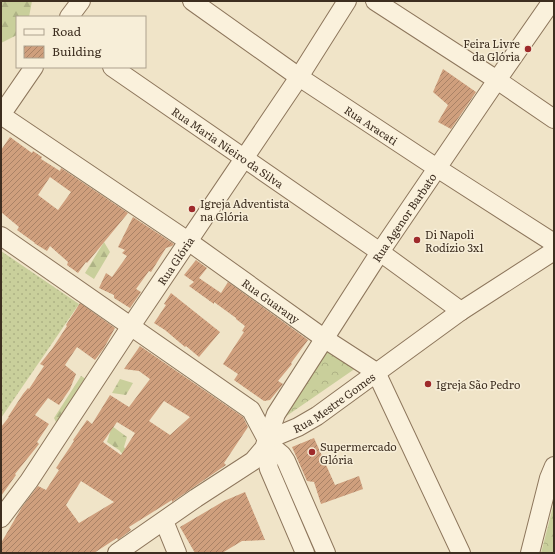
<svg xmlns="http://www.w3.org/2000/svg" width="555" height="554" font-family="Literata,serif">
	<defs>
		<pattern id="grass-dots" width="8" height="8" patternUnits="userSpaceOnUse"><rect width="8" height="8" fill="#c9cf9b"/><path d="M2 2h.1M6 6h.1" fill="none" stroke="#aeb285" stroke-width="1.8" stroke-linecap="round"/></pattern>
		<pattern id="forest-firs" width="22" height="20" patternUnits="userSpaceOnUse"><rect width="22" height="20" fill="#c9cf9b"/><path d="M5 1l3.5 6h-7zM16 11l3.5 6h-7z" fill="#aeb285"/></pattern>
		<pattern id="park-crowns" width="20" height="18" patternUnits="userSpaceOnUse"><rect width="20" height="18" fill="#c9cf9b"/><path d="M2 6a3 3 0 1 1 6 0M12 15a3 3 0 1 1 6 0" fill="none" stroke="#aeb285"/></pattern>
		<pattern id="building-hatch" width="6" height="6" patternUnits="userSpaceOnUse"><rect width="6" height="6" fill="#cf9f7d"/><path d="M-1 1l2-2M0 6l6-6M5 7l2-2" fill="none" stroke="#a98266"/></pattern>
	</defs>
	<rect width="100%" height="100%" fill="#f0e4c8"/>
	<path fill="url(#grass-dots)" d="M1 251 79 304 1 418Z"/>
	<path fill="url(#forest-firs)" d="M1 1H32L29 17H17V35L1 43Z
		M104 242 110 252 94 279 85 273Z
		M81 376 89 381 59 428 54 418Z
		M120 379 133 383 126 395 112 393Z
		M112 426 127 437 124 447 131 457H125L119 450 107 442Z"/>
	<path fill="url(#park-crowns)" d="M327 349 356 368 285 417Z
		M554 503V553H541Z"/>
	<path fill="url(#building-hatch)" fill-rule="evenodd" d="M443 69 476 92 451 129 438 122 448 105 433 92Z
		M10 137 32 153 33 151 42 157 41 159 60 171 61 168 128 213 87 263 86 262 78 273 67 265 68 262 50 246 47 251 34 243H35L17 230 19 227 1 212V150ZM50 177 71 192 58 210 38 195Z
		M133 217 174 244 172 246 166 248 151 272 149 271 136 289 141 292 130 308 114 298V295L99 288 106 273 112 277 127 256 122 253 125 250 118 247Z
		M196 260 207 268 199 278 221 293 228 282 308 340 291 363 292 364 278 381 283 384 270 400 264 401 234 380 238 374 223 364 244 332 242 331 245 326 236 319V318L214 302V304L189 286 194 282 184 275Z
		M171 293 220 332 199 357 186 346 185 347 165 330 154 323 166 305 164 304Z
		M80 303 115 328 104 348 95 360 77 347 65 365 76 374 70 389 59 405 48 398 35 415 49 424 37 442 39 444 15 474 16 475 1 496V427L9 417H8L23 394 28 388 29 389 44 366 40 364 52 349 67 326 66 325Z
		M140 346 243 417 248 427 224 463 226 465 172 502V500L129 527 131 530 118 540 117 538 94 553H1V543L22 507 38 486 46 490 59 470 56 468 74 441 73 440 87 420 92 424 110 395 129 407 150 379 139 371 124 369ZM164 401 190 417 170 435 149 421ZM117 422 135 433 121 455 103 442ZM81 481 114 502 79 523 66 505Z
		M314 438 335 485 359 476 363 489 321 504 314 482 307 481 292 447Z
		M245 492 265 540 242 541 222 553H195L180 527 224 501Z"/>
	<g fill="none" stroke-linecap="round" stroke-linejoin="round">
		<g stroke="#8d765c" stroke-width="20">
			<g id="minor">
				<path id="s1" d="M192 1 299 77 437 168 554 243"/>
				<path d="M375 1 497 80 554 119"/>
				<path d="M69 17 81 1"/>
				<path id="s2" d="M34 67 1 115 188 241 325 339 376 372 461 553"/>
				<path id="s3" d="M112 67 380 252 461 311"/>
				<path d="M1 236 251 410 267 440 276 450 282 455 286 461 326 553"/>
				<path id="s4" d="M267 440 298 427 317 416 461 311 554 251"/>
				<path d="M267 440V460L269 469 305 553"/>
				<path id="s5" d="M1 518 29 481 131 326 299 77 347 1"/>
				<path d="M164 521 177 553"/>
				<path id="s6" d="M117 553 196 498 253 461 264 448 276 414 380 252 497 80 552 1"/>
				<path d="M530 553 549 478 554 466"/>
			</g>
		</g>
		<use href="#minor" stroke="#faf1dc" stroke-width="18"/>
	</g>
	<g fill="#9e2a2b" stroke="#f7eed8" stroke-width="1.5">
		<circle cx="528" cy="49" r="4"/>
		<circle cx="192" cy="209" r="4"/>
		<circle cx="417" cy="240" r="4"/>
		<circle cx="428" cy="384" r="4"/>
		<circle cx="312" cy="452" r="4"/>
	</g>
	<g text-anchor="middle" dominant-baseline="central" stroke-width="3" stroke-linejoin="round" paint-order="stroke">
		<g font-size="11" fill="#3d2e20" stroke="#f7eed8" text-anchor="start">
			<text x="520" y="43" text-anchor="end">Feira Livre<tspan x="520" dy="13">da Glória</tspan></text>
			<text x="200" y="203">Igreja Adventista<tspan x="200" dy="13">na Glória</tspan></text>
			<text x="425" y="234">Di Napoli<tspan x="425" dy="13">Rodízio 3x1</tspan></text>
			<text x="436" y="384">Igreja São Pedro</text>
			<text x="320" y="446">Supermercado<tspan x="320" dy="13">Glória</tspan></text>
		</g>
		<g font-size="11" fill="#3d2e20" stroke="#f7eed8">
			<text stroke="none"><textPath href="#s1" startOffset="218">Rua Aracati</textPath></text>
			<text stroke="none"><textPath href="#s3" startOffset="141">Rua Maria Nieiro da Silva</textPath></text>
			<text stroke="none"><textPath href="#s6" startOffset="452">Rua Agenor Barbato</textPath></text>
			<text stroke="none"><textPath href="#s5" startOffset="311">Rua Glória</textPath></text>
			<text stroke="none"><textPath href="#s2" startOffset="386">Rua Guarany</textPath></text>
			<text stroke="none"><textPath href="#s4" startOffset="77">Rua Mestre Gomes</textPath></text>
		</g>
	</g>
	<rect width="555" height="554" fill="none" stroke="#3d2e20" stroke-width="4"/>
	<rect x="16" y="16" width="130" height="52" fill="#f7eed8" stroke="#ada18e"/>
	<rect x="24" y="29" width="20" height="6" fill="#faf1dc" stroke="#ada18e"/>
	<text x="52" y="36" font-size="12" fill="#3d2e20">Road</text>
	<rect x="24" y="46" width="20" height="12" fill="url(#building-hatch)" stroke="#ada18e"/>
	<text x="52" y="56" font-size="12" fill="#3d2e20">Building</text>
</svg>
